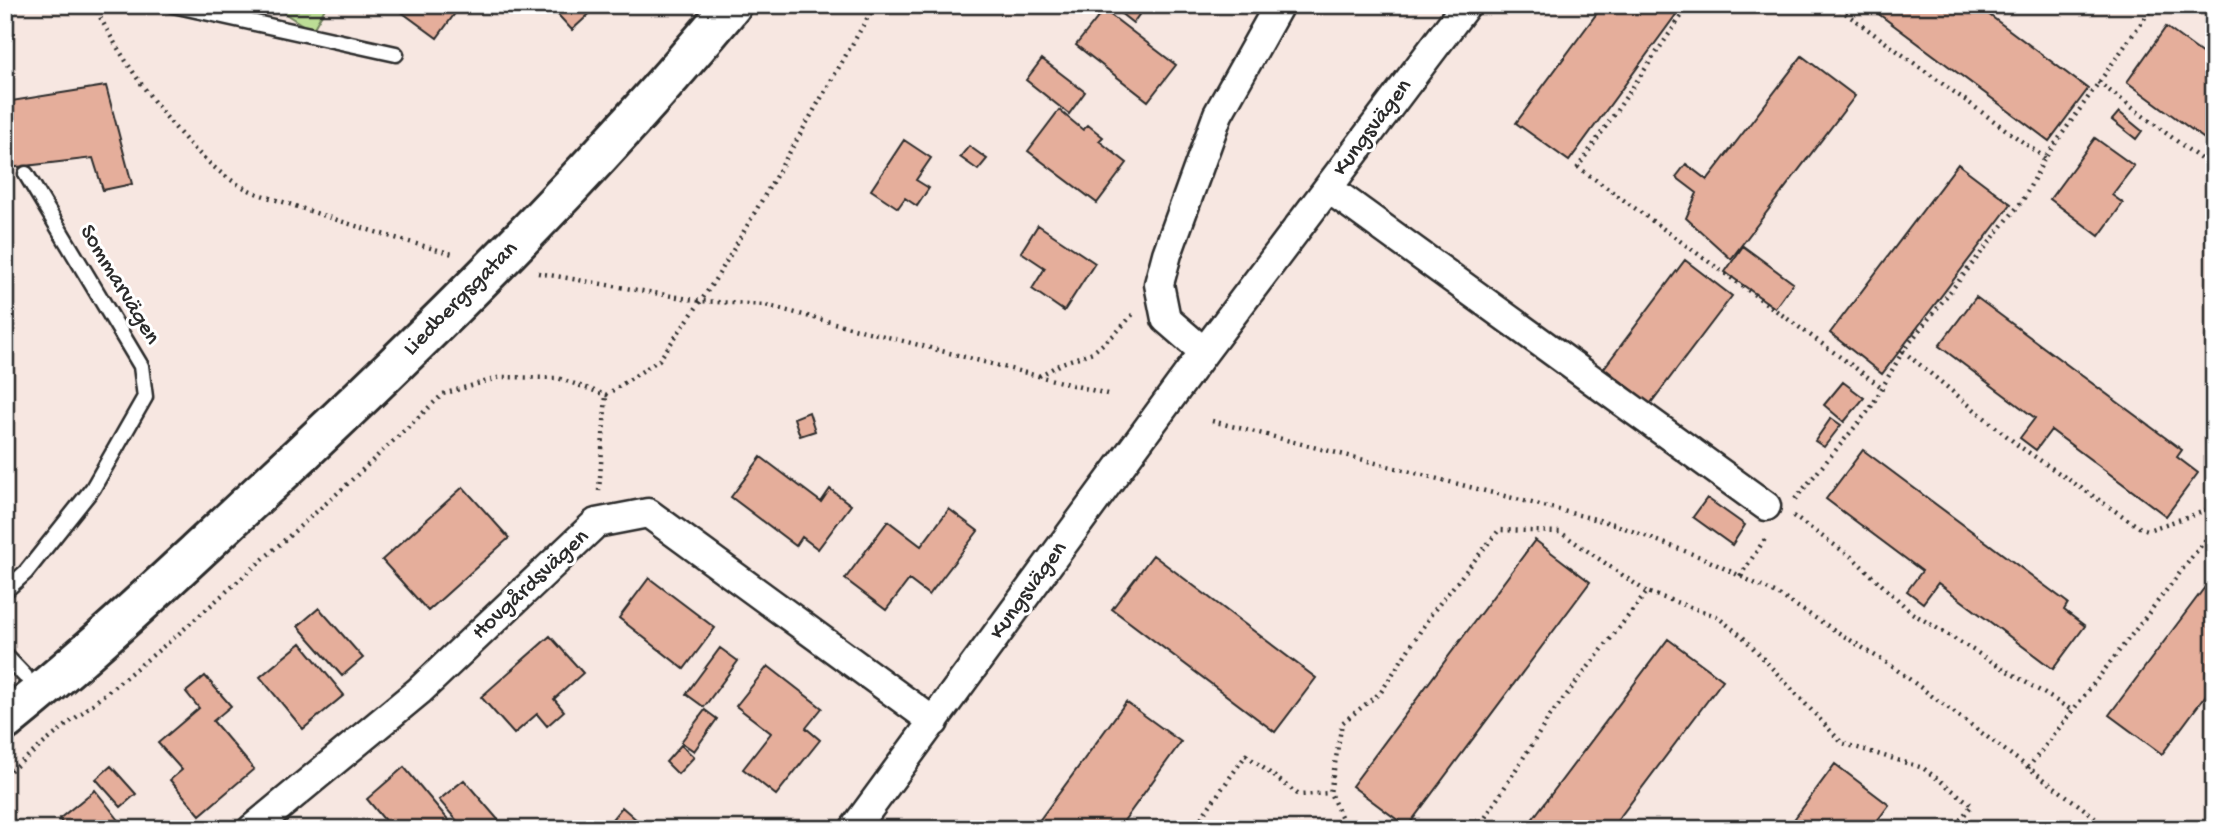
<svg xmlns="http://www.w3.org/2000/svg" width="2219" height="834" font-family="'Gochi Hand',sans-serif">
	<rect width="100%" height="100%" fill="#f7e7e1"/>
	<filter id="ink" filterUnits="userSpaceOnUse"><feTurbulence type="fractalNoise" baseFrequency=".0143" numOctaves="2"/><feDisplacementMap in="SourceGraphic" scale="14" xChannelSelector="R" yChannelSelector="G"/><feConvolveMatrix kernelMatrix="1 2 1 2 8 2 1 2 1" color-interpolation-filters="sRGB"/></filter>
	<g filter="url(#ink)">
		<path fill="#bcdd96" stroke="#748460" stroke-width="2" d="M272 5H327L312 31Z"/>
		<path fill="#e5ae9b" stroke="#2b2b2b" stroke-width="2" d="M392 5H461L437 38Z
			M549 5H599L572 30Z
			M1110 5H1146L1133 23Z
			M1603 5H1683L1569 161 1516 123Z
			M1875 5H1976L2088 89 2049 141 1872 9Z
			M1104 10 1176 65 1148 101 1076 45Z
			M2166 27 2214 62V146L2127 82Z
			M1802 56 1855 96 1731 259 1686 218 1697 193 1676 177 1686 164 1707 180Z
			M1042 59 1085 92 1069 114 1026 80Z
			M106 86 132 184 103 190 93 158 9 168 11 188H5V102Z
			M1059 110 1083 130 1088 125 1103 137 1099 141 1127 163 1097 203 1028 151Z
			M2119 112 2142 131 2136 139 2112 120Z
			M2095 138 2134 166 2112 195 2123 203 2099 236 2050 199Z
			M904 140 931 158 916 180 929 188 917 206 905 198 898 208 871 190Z
			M969 146 987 159 978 170 960 157Z
			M1958 164 2011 204 1882 374 1830 333Z
			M1038 225 1095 263 1064 311 1032 289 1045 268 1021 252Z
			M1743 246 1793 283 1775 308 1725 272Z
			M1685 260 1732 296 1650 404 1604 368Z
			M1976 297 2182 450 2177 457 2198 473 2166 516 2051 430 2036 450 2020 438 2035 418 1939 346Z
			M1843 382 1864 398 1844 422 1824 405Z
			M809 412 815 431 800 436 794 418Z
			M1831 418 1841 425 1824 447 1815 441Z
			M1863 450 2068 603 2064 610 2085 626 2053 669 1938 583 1923 603 1907 591 1922 571 1826 499Z
			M761 457 821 502 830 489 851 505 818 549 802 537 796 546 731 497Z
			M463 487 509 538 428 611 382 560Z
			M1707 498 1745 525 1732 545 1693 517Z
			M949 509 978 531 929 595 909 580 886 610 845 579 888 521 921 546Z
			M1535 540 1590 582 1407 827 1352 786Z
			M1153 555 1316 678 1275 732 1112 609Z
			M2214 575V684L2162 754 2109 715Z
			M649 578 715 628 684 669 619 618Z
			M319 608 363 658 342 676 298 626Z
			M550 636 583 673 554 699 564 711 547 726 537 714 514 734 481 697Z
			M1668 639 1723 680 1611 829H1525Z
			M301 643 344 695 303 729 260 677Z
			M720 648 738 661 704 707 686 694Z
			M768 666 822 708 806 728 820 740 776 795 743 769 771 733 736 706Z
			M205 676 231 706 213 721 254 769 200 815 170 780 182 770 158 743 199 708 186 692Z
			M1126 702 1181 742 1118 829H1033Z
			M705 710 717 719 694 751 681 742Z
			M681 745 694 757 678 774 666 762Z
			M1835 764 1889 805 1871 829H1787Z
			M111 766 136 794 121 807 96 779Z
			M404 767 456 829H392L367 799Z
			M464 780 500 822 493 829H464L439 800Z
			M95 790 126 829H67L59 819Z
			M622 807 638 821 631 829H604Z"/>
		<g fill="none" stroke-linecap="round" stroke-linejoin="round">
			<g stroke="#2b2b2b" stroke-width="19">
				<path id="lane" d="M173 5 396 54
					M5 8 9 5
					M5 591 26 572 93 488 145 397 141 366 26 174
					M5 655 25 676"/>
			</g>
			<g stroke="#2b2b2b" stroke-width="33">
				<path id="street" d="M1328 188 1766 506
					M1204 352 1166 319 1159 284 1167 254 1218 114 1279 5
					M252 829 419 691 596 523 648 513 934 722
					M854 829 1204 352 1466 5"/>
			</g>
			<g stroke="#2b2b2b" stroke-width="44">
				<path id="secondary" d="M5 721C96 648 180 567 265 488 429 335 589 177 732 5"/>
			</g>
			<path stroke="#2b2b2b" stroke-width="4.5" stroke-dasharray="2 5" stroke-linecap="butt" d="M94 5C121 61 189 161 245 188 260 196 279 200 295 206 348 224 400 240 453 254
				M1689 5 1578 167 1883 388
				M1834 5 2045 158
				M2098 82 2214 169
				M538 273 701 301 765 305 1107 394
				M1903 351 2019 446 2139 527 2148 530 2214 508
				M1039 376 1062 363 1093 352 1116 333 1133 314
				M1212 421 1614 524 1703 558 1779 595 1893 667 2111 829
				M599 491 606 395
				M1795 499 1870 409 1903 351 2023 200 2045 158 2154 5
				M1793 516 1853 558 1912 613 2073 711
				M1740 576 1767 536
				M2028 768 2214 529
				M5 775 175 637 341 490 443 394 501 377 558 378 606 395 659 360 701 301 722 269 875 5
				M1193 829 1246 755 1299 795 1330 793
				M1347 829 1330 793 1342 723 1381 692 1432 613 1499 530 1560 532 1647 592
				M1478 829 1550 716 1647 592 1716 616 1743 637 1842 743 1923 768 1972 805 1953 829"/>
			<use href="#lane" stroke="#fff" stroke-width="14"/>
			<use href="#street" stroke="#fff" stroke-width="28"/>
			<use href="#secondary" stroke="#fff" stroke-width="38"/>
		</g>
	</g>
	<g text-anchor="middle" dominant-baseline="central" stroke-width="6" stroke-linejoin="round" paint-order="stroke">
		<g font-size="23" fill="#2b2b2b" stroke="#fff">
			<text transform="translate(1373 128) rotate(-53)">Kungsvägen</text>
			<text transform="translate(119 285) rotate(59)">Sommarvägen</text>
			<text transform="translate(461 299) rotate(-45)">Liedbergsgatan</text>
			<text transform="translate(531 585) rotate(-43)">Hovgårdsvägen</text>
			<text transform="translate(1029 591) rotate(-54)">Kungsvägen</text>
		</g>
	</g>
	<rect width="2219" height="834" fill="none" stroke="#fff" stroke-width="28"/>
	<rect x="14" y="14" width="2191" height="806" fill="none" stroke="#2b2b2b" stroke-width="2.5" filter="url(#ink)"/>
</svg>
